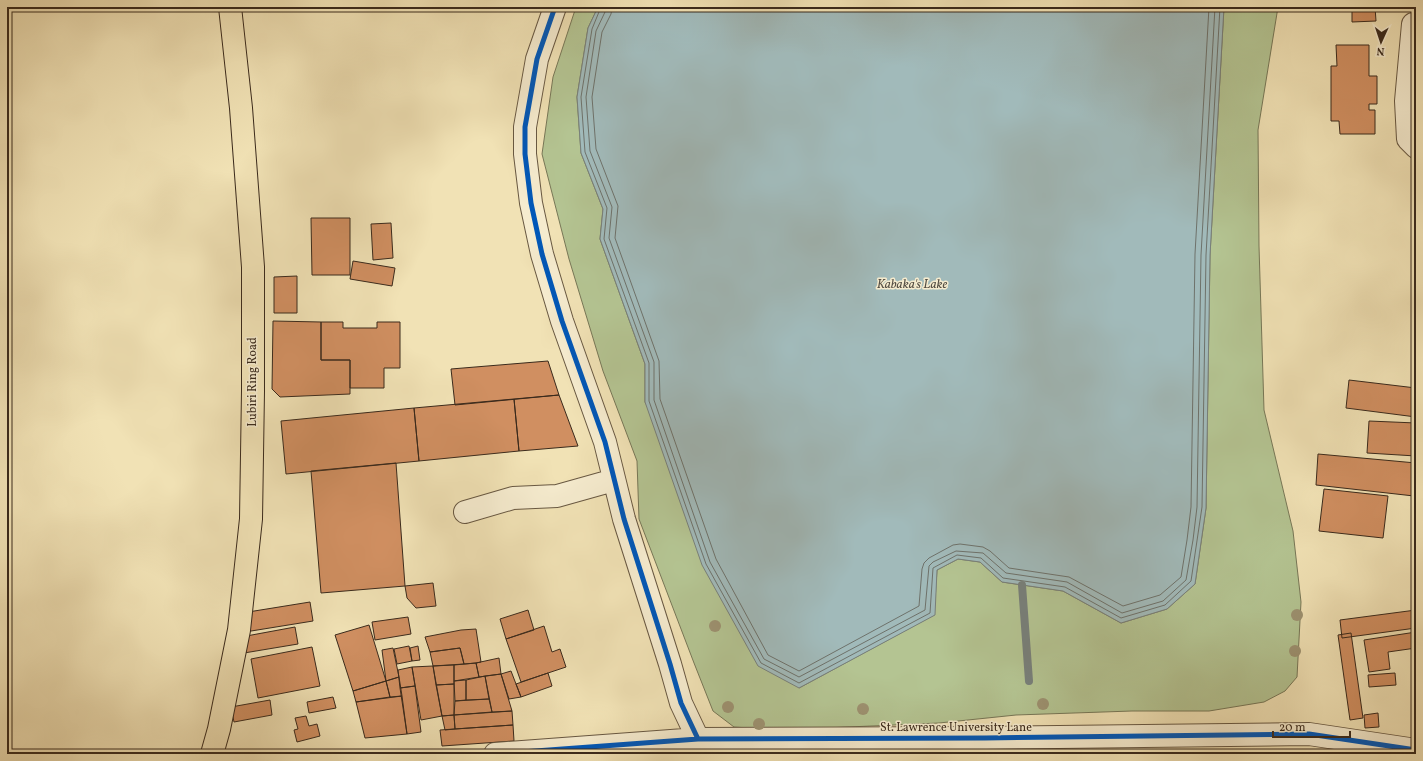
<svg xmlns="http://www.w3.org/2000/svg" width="1423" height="761" font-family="Vollkorn,serif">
	<rect width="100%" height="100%" fill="#f1e2b5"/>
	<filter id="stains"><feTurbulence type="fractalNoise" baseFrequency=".005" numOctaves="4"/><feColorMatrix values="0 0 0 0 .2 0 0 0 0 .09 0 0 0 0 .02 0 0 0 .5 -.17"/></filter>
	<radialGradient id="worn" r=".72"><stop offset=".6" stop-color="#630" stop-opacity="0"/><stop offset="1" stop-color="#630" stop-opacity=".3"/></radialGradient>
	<path fill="#b4c492" stroke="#777757" d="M576 7H598L588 28 577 97 581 153 603 209 600 239 645 364V402L799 688 934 615 937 570 958 559 980 562 1002 582 1063 591 1121 623 1167 609 1195 584 1206 508 1210 255 1224 7H1278L1258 130 1259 246 1264 410 1293 531 1301 602 1297 677 1285 691 1264 702 1209 711H1132L1016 715 939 723 780 730 734 727 713 711 694 663 639 519 637 461 603 371 569 259 542 154 553 77Z"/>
	<path fill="#a1baba" stroke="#78807b" d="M598 7H1224L1210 255 1206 508 1195 584 1167 609 1121 623 1063 591 1002 582 980 562 958 559 937 570 935 615 799 688 758 666 702 565 645 402V364L600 239 603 209 581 153 577 97 588 28Z"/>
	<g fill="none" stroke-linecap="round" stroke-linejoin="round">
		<path stroke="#6e726b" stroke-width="1" d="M601 7 592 29 581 97 585 152 607 208 604 239 649 363V401L706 564 761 663 799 683 930 613 933 568 957 555 981 558 1003 578 1065 587 1121 618 1165 605 1191 581 1202 507 1206 255 1220 7
			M606 7 605 12 596 31 586 97 590 151 612 207 609 238 654 362V400L710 562 764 659 799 677 925 610 929 566 933 562 956 551 983 553 1006 573 1067 582 1122 613 1163 601 1186 580 1193 540 1197 507 1201 255 1215 7
			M612 7 611 14 602 32 592 97 596 149 618 206 615 238 659 361 660 399 716 559 768 655 799 671 919 606 922 569 924 563 929 558 953 545 960 544 983 547 990 551 1009 568 1069 577 1123 606 1160 595 1181 577 1187 540 1191 507 1195 254 1209 7"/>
		<path stroke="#78807b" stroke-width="8" d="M1022 585 1029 681"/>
	</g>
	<path fill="#d08f61" stroke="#3a2a1c" d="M1352 7H1375L1376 21 1352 22Z
		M1336 45H1369V76H1377V104H1369V110H1375V134H1340L1339 121H1331V66H1337Z
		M311 218H350V275H312Z
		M391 223 393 258 373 260 371 224Z
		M353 261 395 268 392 286 350 279Z
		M297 276V313H274V277Z
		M273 321 321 322V360H350V394L280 397 272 389Z
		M321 322H343V328H377V322H400V368H384V388H350V360H321Z
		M548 361 559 395 455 405 451 369Z
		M1349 380 1416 388V417L1346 408Z
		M559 395 578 446 519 451 514 399Z
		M514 399 519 451 419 461 414 408Z
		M414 408 419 461 286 474 281 421Z
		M1369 421 1416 423V456L1367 453Z
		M1318 454 1416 463V483L1414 496 1316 485Z
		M396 463 405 586 321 593 311 471Z
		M1324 489 1388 496 1383 538 1319 531Z
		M433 583 436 606 416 608 407 598 405 586Z
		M310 602 313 621 245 632 242 613Z
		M528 610 534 630 506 639 500 619Z
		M1416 610V628L1342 638 1340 620Z
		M408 617 411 634 375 640 372 622Z
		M369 625 386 681 353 691 335 635Z
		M544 626 552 652 560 649 566 667 521 682 506 639Z
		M295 627 298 644 244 653 241 637Z
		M476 629 481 662 476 663 464 664 460 648 430 652 425 637 461 630Z
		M1416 632V648L1388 652 1390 669 1369 672 1364 640Z
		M1351 633 1363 718 1350 720 1338 635Z
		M409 646 412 661 397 664 394 649Z
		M418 646 420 660 412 661 410 648Z
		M312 647 320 686 258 698 251 659Z
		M393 648 399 677 386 681 382 650Z
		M460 648 464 664 433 666 430 652Z
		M499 658 501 674 479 677 476 663Z
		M476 663 479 677 454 681V665Z
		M454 665V684L436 685 433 666Z
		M433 666 442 716 421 720 412 667Z
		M412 667 415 686 400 688 398 670Z
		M511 671 521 697 509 699 501 674Z
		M548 673 552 686 521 697 516 684Z
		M1395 673 1396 685 1369 687 1368 675Z
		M501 674 512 711 492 712 485 676Z
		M485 676 489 699 466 700V680Z
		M399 677 402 696 390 697 386 681Z
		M466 680V700L455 701 454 681Z
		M386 681 390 697 356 702 353 691Z
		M454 684V715L442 716 436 685Z
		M415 686 421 732 407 734 400 688Z
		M402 696 407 734 365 738 356 702Z
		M333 697 336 708 309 713 307 702Z
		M489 699 492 712 454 715 455 701Z
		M270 700 272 715 234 722 231 707Z
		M512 711 513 725 455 729 454 715Z
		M1378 713 1379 727 1365 728 1364 715Z
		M454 715 455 729 445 730 442 716Z
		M306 716 309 726 317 724 320 736 297 742 294 730 298 729 295 718Z
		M513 725 514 741 442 746 440 730Z"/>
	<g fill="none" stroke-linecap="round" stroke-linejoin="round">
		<g stroke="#685842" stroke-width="24">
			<path id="minor" d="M555 7 537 59 525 127V154L531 203 542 254 562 321 605 442 624 519 670 664 681 703 698 739
				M1416 24H1413L1406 101 1408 139 1416 147
				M465 512 513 498 557 496 614 480
				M495 754 698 739 985 738 1309 734 1416 750"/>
		</g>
		<g stroke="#3a2a1c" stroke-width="24">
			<path id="major" d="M212 754 219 729 239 630 251 519 253 391V267L241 108 230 7"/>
		</g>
		<use href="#minor" stroke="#f6eccf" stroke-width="22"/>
		<use href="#major" stroke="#f1e2b5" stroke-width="22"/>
		<g stroke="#f6eccf" stroke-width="8">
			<path id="cycleway" d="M555 7 537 59 525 127V154L531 203 542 254 562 321 605 442 624 519 670 664 681 703 698 739
				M495 754 698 739 985 738 1309 734 1416 750"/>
		</g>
		<use href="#cycleway" stroke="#0057b8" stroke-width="5"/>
	</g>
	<g fill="#9d9271">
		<circle cx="1297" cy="615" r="6"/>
		<circle cx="715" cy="626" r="6"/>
		<circle cx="1295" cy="651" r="6"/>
		<circle cx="1043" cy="704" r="6"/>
		<circle cx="728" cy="707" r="6"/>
		<circle cx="863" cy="709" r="6"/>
		<circle cx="759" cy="724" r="6"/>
	</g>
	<g text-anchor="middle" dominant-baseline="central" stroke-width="3" stroke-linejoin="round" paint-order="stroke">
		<g font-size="12" fill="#3a2a1c" stroke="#f6eccf">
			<text transform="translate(253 382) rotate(-90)">Lubiri Ring Road</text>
			<text x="956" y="728">St. Lawrence University Lane</text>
		</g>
		<g font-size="13" font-style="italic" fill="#544e44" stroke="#f6eccf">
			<text x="912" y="285">Kabaka's Lake</text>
		</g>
	</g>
	<rect width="1423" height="761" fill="none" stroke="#f1e2b5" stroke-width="24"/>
	<rect x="8" y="8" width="1407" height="745" fill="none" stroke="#3a2a1c" stroke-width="2"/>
	<rect x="12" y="12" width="1399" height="737" fill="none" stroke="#3a2a1c"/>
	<g transform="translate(1381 42) rotate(183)" stroke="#f6eccf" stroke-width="3" paint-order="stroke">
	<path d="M0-3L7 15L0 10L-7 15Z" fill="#3a2a1c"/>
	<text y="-6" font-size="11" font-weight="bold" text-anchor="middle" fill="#3a2a1c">N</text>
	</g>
	<path d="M1273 731v6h77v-6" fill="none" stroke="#3a2a1c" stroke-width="2"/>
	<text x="1279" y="731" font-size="12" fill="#3a2a1c" stroke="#f6eccf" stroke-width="3" paint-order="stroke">20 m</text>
	<rect width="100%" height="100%" filter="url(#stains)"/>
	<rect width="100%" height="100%" fill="url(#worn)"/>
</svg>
